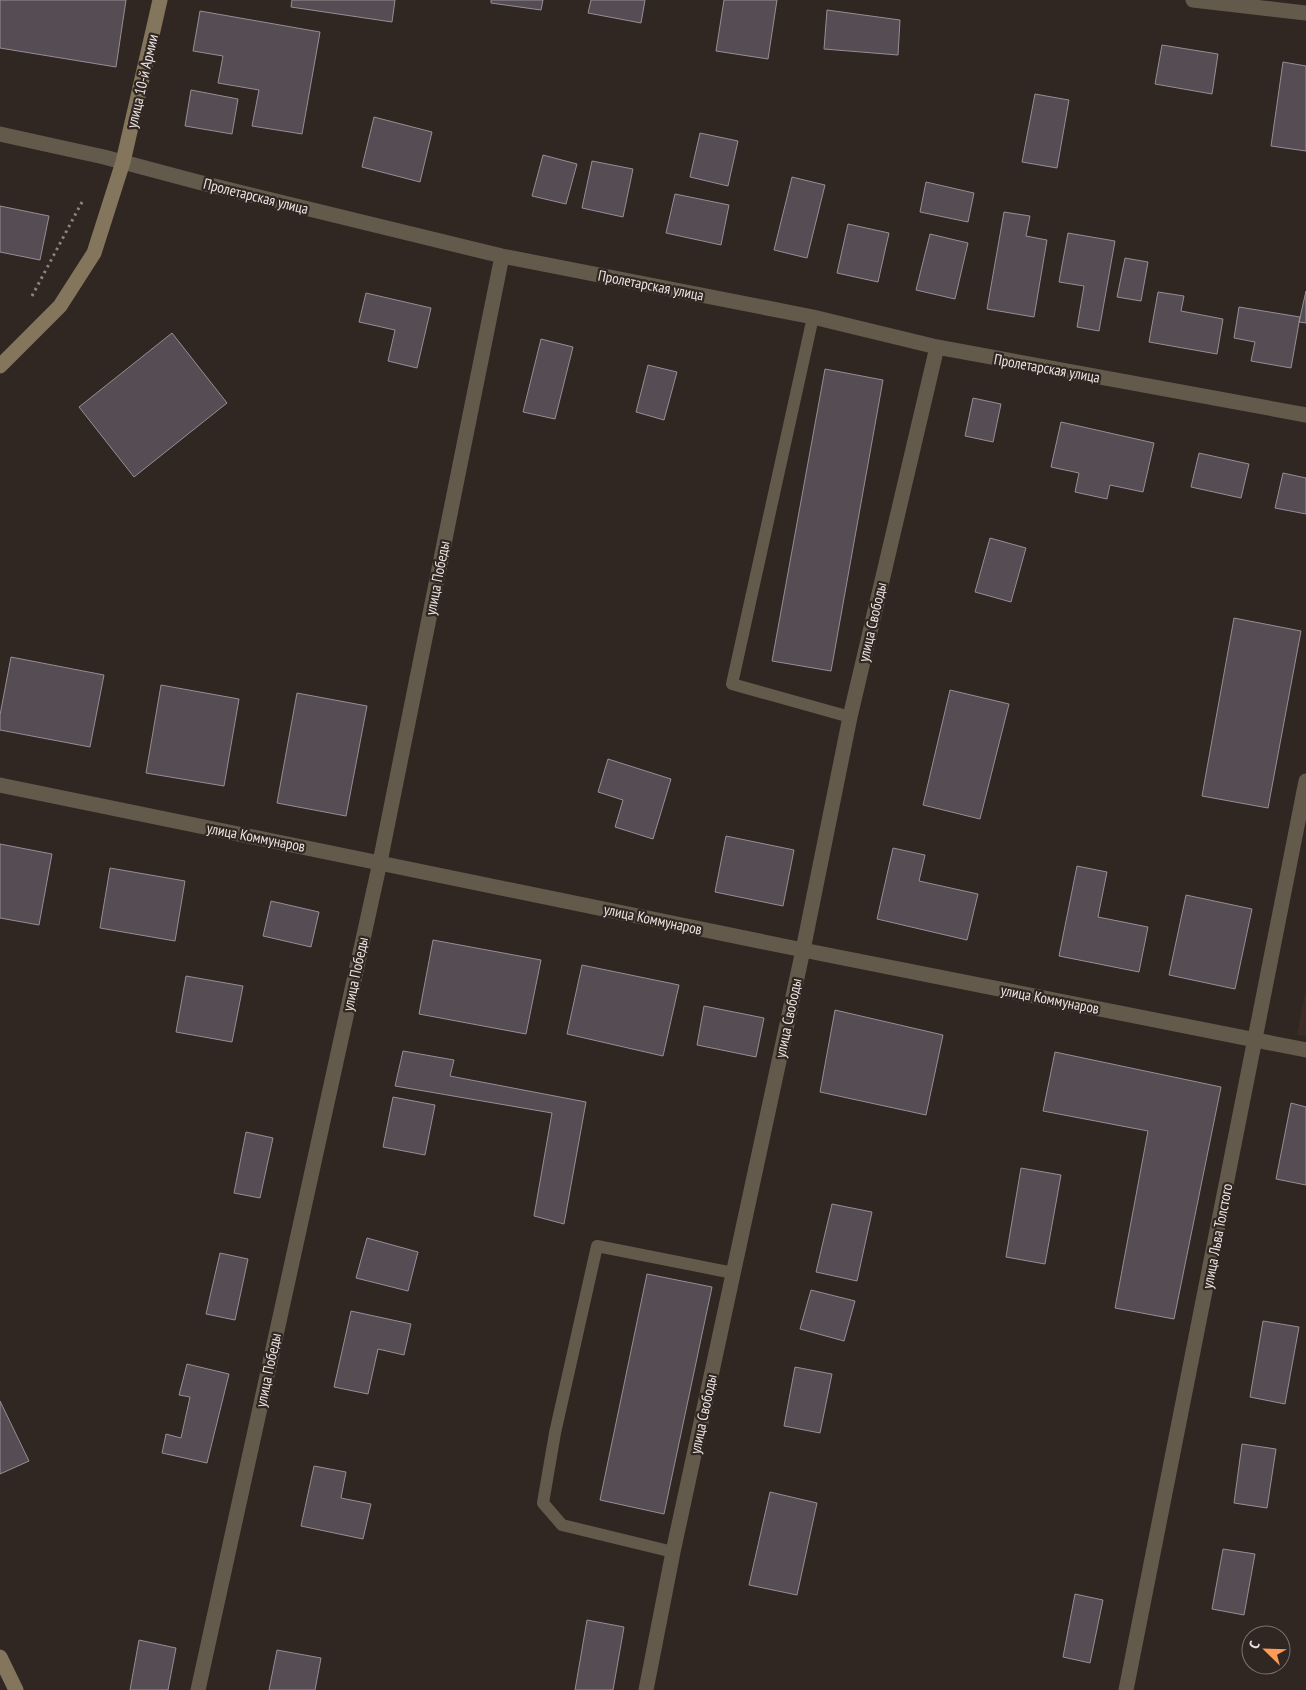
<svg xmlns="http://www.w3.org/2000/svg" width="1306" height="1690" font-family="'PT Sans Narrow',sans-serif">
	<rect width="100%" height="100%" fill="#312722"/>
	<path fill="#3d2c25" d="M1306 989V1036L1297 1035Z"/>
	<path fill="#564c54" stroke="#978d96" d="M0 0H126L116 67 0 48Z
		M292 0H395L392 22 291 7Z
		M491 0H543L541 10 491 3Z
		M591 0H645L641 23 588 13Z
		M724 0H777L768 59 716 51Z
		M827 10 900 20 898 55 824 49Z
		M200 11 320 32 302 134 252 126 259 90 218 83 223 56 193 51Z
		M1162 45 1218 54 1212 94 1155 84Z
		M1283 62 1306 66V151L1271 146Z
		M191 90 238 99 232 134 185 126Z
		M1035 94 1069 100 1057 168 1022 162Z
		M374 117 432 132 420 182 362 167Z
		M700 133 738 141 728 186 690 177Z
		M543 155 577 164 566 204 532 196Z
		M592 161 633 169 623 217 582 208Z
		M792 177 825 185 807 258 774 250Z
		M926 182 974 193 968 222 920 212Z
		M675 194 729 205 721 245 666 233Z
		M0 206 49 216 40 260 0 252Z
		M1004 212 1030 216 1026 236 1047 240 1034 317 987 309Z
		M848 224 889 233 878 282 837 273Z
		M1068 233 1115 241 1099 331 1077 327 1084 286 1059 282Z
		M930 234 968 243 955 299 916 290Z
		M1125 258 1148 262 1141 301 1117 297Z
		M1306 291V323L1299 322Z
		M1158 292 1184 296 1181 311 1223 319 1217 354 1149 342Z
		M366 293 431 308 417 368 388 361 395 330 359 322Z
		M1239 307 1300 317 1291 368 1251 361 1255 342 1234 338Z
		M172 333 227 403 134 477 79 407Z
		M541 339 573 347 555 419 523 412Z
		M648 365 677 372 664 420 636 412Z
		M825 369 883 380 831 671 772 661Z
		M973 398 1001 404 993 442 965 436Z
		M1061 422 1154 443 1143 492 1110 485 1107 499 1075 492 1079 473 1051 467Z
		M1199 453 1249 464 1241 498 1191 487Z
		M1283 473 1306 478V514L1275 508Z
		M990 538 1026 548 1011 602 975 592Z
		M1234 618 1301 631 1268 808 1202 796Z
		M11 657 104 675 90 747 0 730V715Z
		M161 685 239 699 224 786 146 773Z
		M950 690 1009 704 980 819 923 805Z
		M297 693 367 706 346 816 277 803Z
		M608 759 671 779 653 839 615 827 623 800 598 792Z
		M726 836 794 850 783 906 715 892Z
		M0 844 52 854 39 925 0 918Z
		M893 848 925 855 919 881 978 894 967 940 877 919Z
		M1077 866 1107 872 1098 917 1148 927 1139 972 1059 956Z
		M110 868 185 881 175 941 100 928Z
		M1186 895 1252 909 1235 989 1169 975Z
		M271 901 319 912 311 947 263 936Z
		M433 940 541 960 526 1034 419 1014Z
		M582 965 679 985 663 1056 567 1034Z
		M186 976 243 986 232 1042 176 1032Z
		M704 1006 764 1018 756 1057 697 1045Z
		M835 1010 943 1035 926 1115 820 1092Z
		M403 1051 454 1060 450 1076 586 1102 564 1224 534 1216 552 1113 395 1086Z
		M1055 1052 1221 1087 1174 1319 1115 1308 1148 1131 1043 1111Z
		M393 1097 435 1105 425 1155 383 1147Z
		M1291 1103 1306 1107V1185L1276 1179Z
		M246 1132 273 1138 260 1198 234 1193Z
		M1021 1168 1061 1175 1045 1264 1006 1257Z
		M832 1204 872 1212 857 1281 816 1272Z
		M367 1238 418 1252 408 1291 356 1278Z
		M220 1253 248 1259 235 1320 206 1314Z
		M647 1274 712 1287 664 1514 600 1500Z
		M811 1290 855 1301 844 1341 800 1329Z
		M351 1311 411 1324 404 1355 378 1349 368 1394 334 1387Z
		M1263 1321 1299 1327 1285 1404 1250 1397Z
		M187 1364 229 1374 207 1463 162 1453 166 1434 181 1438 190 1397 179 1395Z
		M795 1367 832 1374 820 1433 784 1426Z
		M0 1401 29 1461 0 1474Z
		M1242 1444 1276 1449 1267 1508 1234 1503Z
		M314 1466 346 1472 341 1498 371 1504 363 1539 301 1526Z
		M770 1492 817 1503 797 1595 749 1585Z
		M1223 1549 1255 1554 1244 1615 1212 1609Z
		M1075 1594 1103 1600 1090 1663 1063 1657Z
		M587 1620 624 1627 613 1690H575Z
		M139 1640 176 1648 168 1690H130Z
		M277 1650 321 1658 315 1690H269Z"/>
	<g fill="none" stroke-linecap="round" stroke-linejoin="round">
		<path stroke="#8b837f" stroke-width="3" stroke-dasharray="2.5 4" stroke-linecap="butt" d="M32 296 82 202"/>
		<path stroke="#645a4b" stroke-width="12" d="M813 317 732 684 850 717
			M673 1552 562 1525 543 1503 555 1433 597 1246 733 1273"/>
		<path stroke="#645a4b" stroke-width="15" d="M1193 0 1306 13
			M0 134 104 157 198 182 502 256 813 317 937 347 1306 415
			M0 785 803 950 1306 1050
			M198 1690 380 862 502 256
			M646 1690 673 1552 803 950 850 717 937 347
			M1126 1690 1306 781"/>
		<path stroke="#84755d" stroke-width="15" d="M0 366 60 306 94 253 123 162 160 0
			M0 1657 16 1690"/>
	</g>
	<g text-anchor="middle" dominant-baseline="central" stroke-width="4.5" stroke-linejoin="round" paint-order="stroke">
		<g font-size="15" fill="#eae3e0" stroke="#312722">
			<text transform="translate(142 81) rotate(-77)">улица 10-й Армии</text>
			<text transform="translate(256 196) rotate(14)">Пролетарская улица</text>
			<text transform="translate(651 285) rotate(11)">Пролетарская улица</text>
			<text transform="translate(1047 368) rotate(10)">Пролетарская улица</text>
			<text transform="translate(437 578) rotate(-79)">улица Победы</text>
			<text transform="translate(872 622) rotate(-77)">улица Свободы</text>
			<text transform="translate(256 837) rotate(11)">улица Коммунаров</text>
			<text transform="translate(653 919) rotate(12)">улица Коммунаров</text>
			<text transform="translate(355 974) rotate(-78)">улица Победы</text>
			<text transform="translate(1050 999) rotate(11)">улица Коммунаров</text>
			<text transform="translate(788 1018) rotate(-78)">улица Свободы</text>
			<text transform="translate(1217 1236) rotate(-79)">улица Льва Толстого</text>
			<text transform="translate(268 1370) rotate(-78)">улица Победы</text>
			<text transform="translate(703 1414) rotate(-78)">улица Свободы</text>
		</g>
	</g>
	<g transform="translate(1266 1650) rotate(293)"><circle r="24" fill="#312722" stroke="#7b726e"/>
	<path d="M0-4L9 19L0 12L-9 19Z" fill="#fd9c56"/>
	<text y="-8" font-size="14" font-weight="bold" text-anchor="middle" fill="#eae3e0">С</text>
	</g>
</svg>
